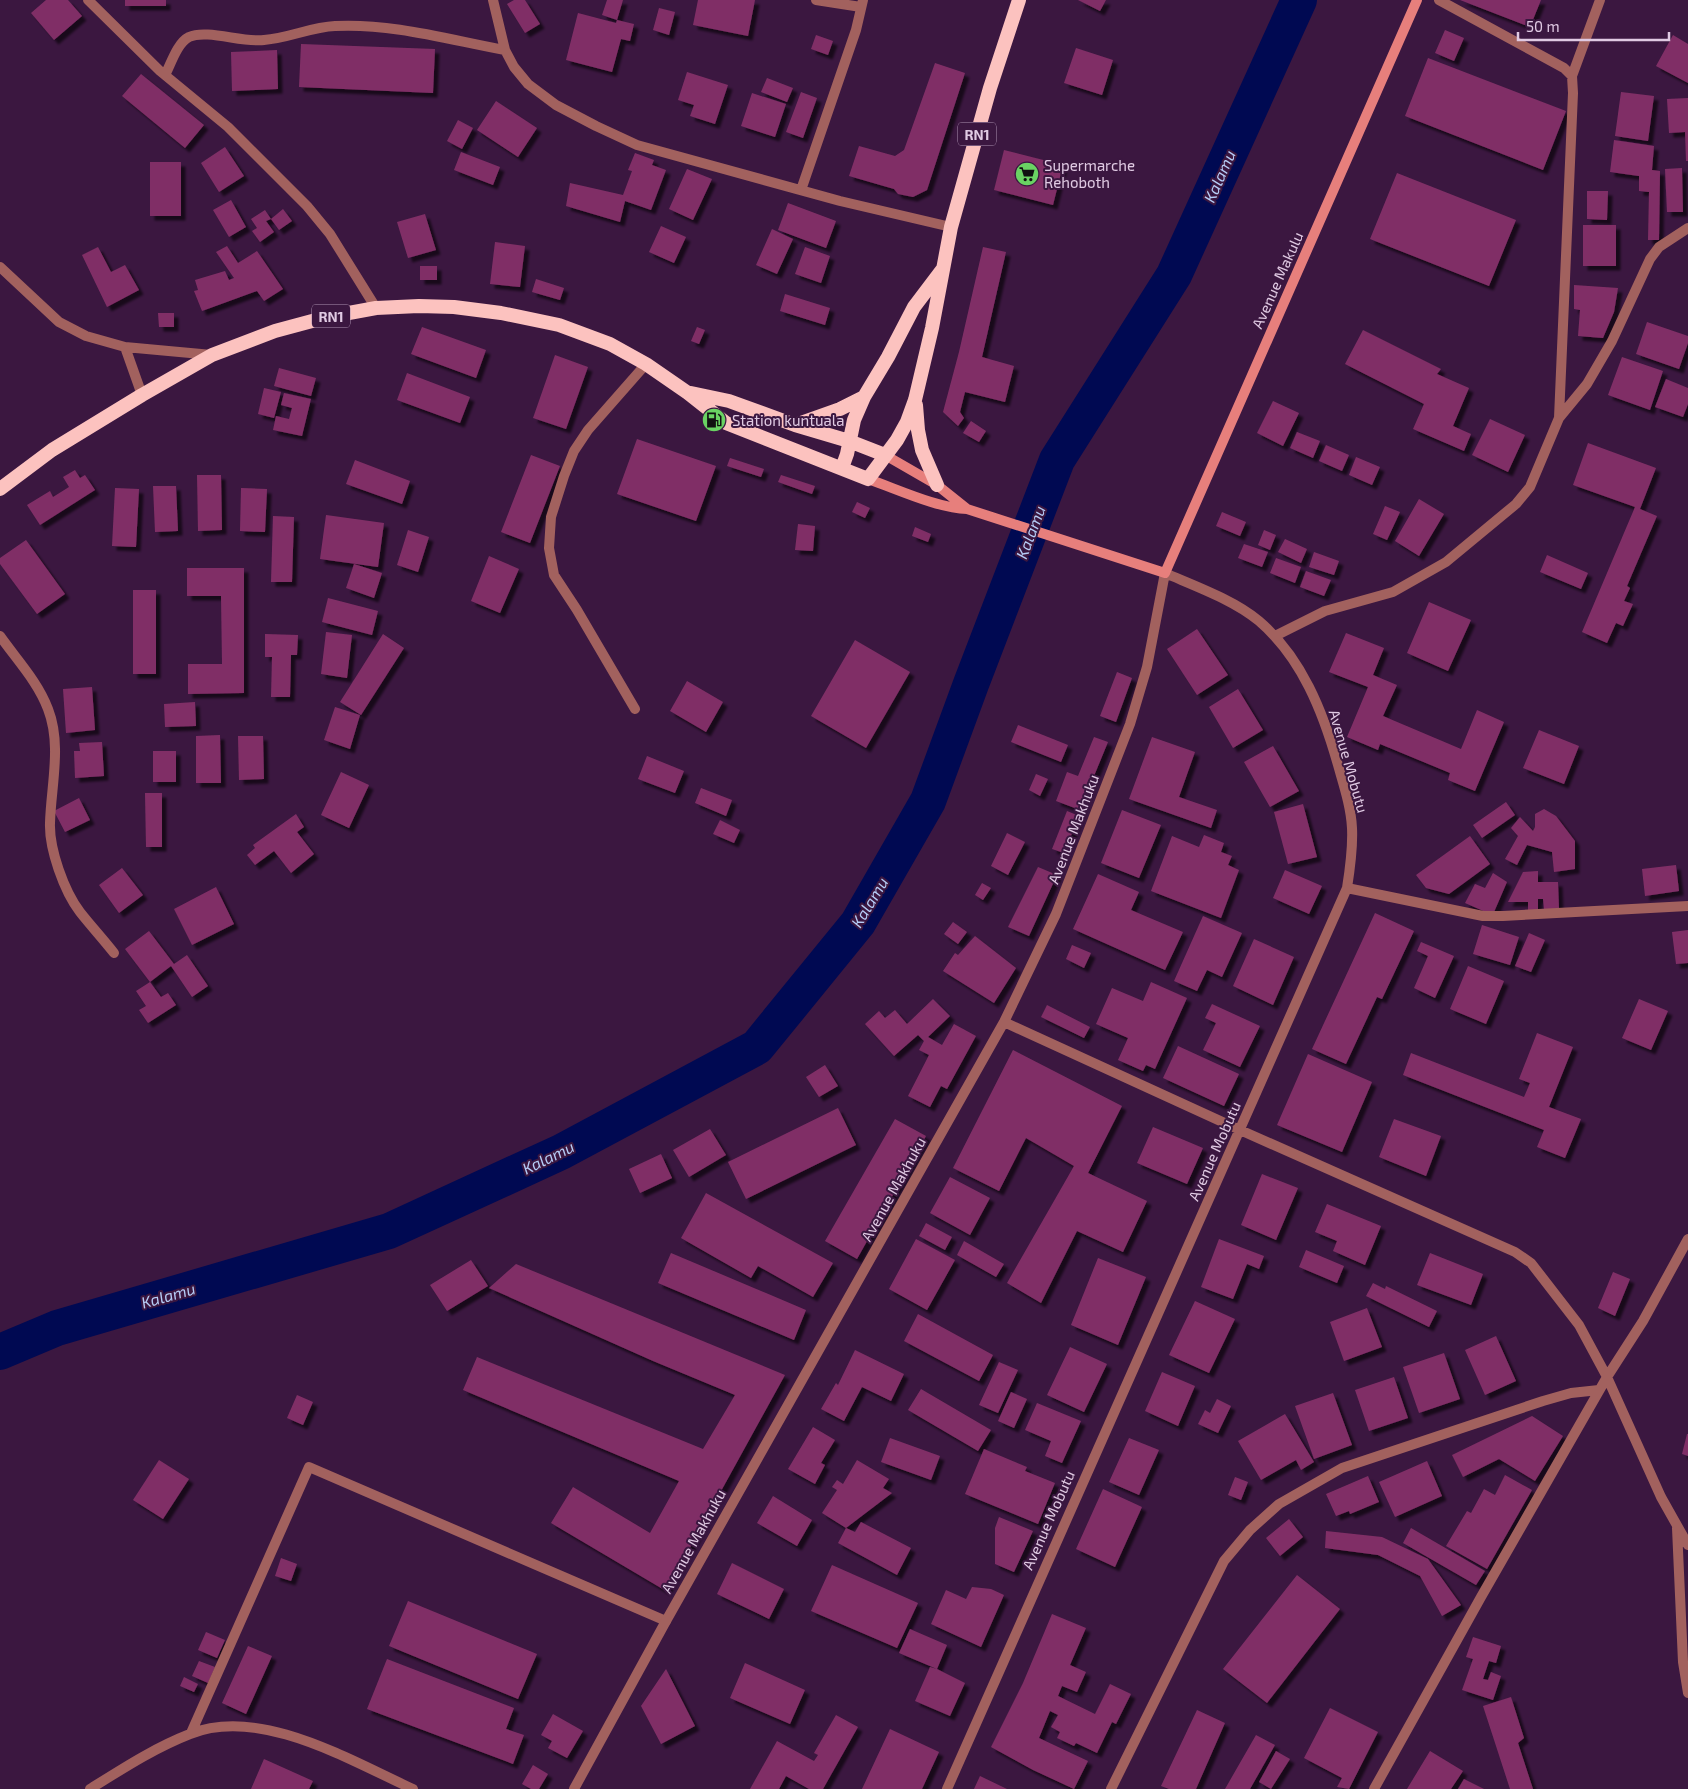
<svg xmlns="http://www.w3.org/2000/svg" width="1688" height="1789" font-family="'Exo 2',sans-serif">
	<defs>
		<filter id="shadow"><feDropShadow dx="4.5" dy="4.5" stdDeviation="1" flood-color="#0009"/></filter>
	</defs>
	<rect width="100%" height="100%" fill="#3b1740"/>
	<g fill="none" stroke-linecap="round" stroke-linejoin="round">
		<path stroke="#000952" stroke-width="36" d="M0 1352 57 1328 389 1231 561 1152 757 1047 858 923 928 801 971 684 1057 460 1174 275 1299 0"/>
	</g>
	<path fill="#802f66" filter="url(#shadow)" d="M46 0H68L82 16 54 40 31 13Z
		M125 0H166V6H125Z
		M514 0H525L540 24 525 33 507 4Z
		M607 0H623L617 20 602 15Z
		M698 0H755L748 36 693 25Z
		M1078 0H1106L1100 11Z
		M1460 0H1541L1530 27Z
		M659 8 675 12 669 35 653 30Z
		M578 13 616 23 617 20 634 24 630 41 621 39 612 72 566 60Z
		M1445 30 1464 38 1454 61 1435 53Z
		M816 35 833 41 828 55 811 49Z
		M1673 35 1688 44V83L1656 66Z
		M301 44 435 49 433 93 299 87Z
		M1076 48 1113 60 1102 95 1064 83Z
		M277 50 278 89 232 91 231 52Z
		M1428 58 1566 111 1543 170 1405 116Z
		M935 63 965 73 927 190 913 197 898 194 894 189 849 176 859 146 895 156 904 150Z
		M687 72 728 85 715 124 690 116 694 105 678 100Z
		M141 74 204 125 185 148 122 96Z
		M767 78 793 88 787 102 761 92Z
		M801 92 817 98 803 138 786 132Z
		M1621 92 1654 96 1648 141 1615 136Z
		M752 93 786 104 775 137 741 126Z
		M1688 98V161H1686L1685 132 1669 133 1667 99Z
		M496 101 537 128 518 157 477 130Z
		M458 120 473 128 462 149 447 141Z
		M1614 140 1654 146 1652 170 1660 171 1659 240H1648L1649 192 1639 191V176L1610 172Z
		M225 147 244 176 219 192 201 163Z
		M1004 150 1063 165 1053 205 994 190Z
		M461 152 500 167 493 185 454 170Z
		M635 153 654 160 652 165 666 170 651 210 625 201 620 222 566 206 570 183 623 195 632 171 628 170Z
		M150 162H181V216H150Z
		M1682 168 1683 212H1667L1665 169Z
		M687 169 712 179 693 220 669 209Z
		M1397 173 1516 220 1489 286 1370 239Z
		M1587 191H1608L1607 220 1587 219Z
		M231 200 246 227 229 237 213 210Z
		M788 203 836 221 826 248 778 230Z
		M283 209 292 221 279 230 271 219Z
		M265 210 271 219 266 221 274 232 260 242 252 231 257 228 251 219Z
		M425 214 436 250 408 258 397 222Z
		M1583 225H1616V266H1583Z
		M661 226 686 237 674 263 649 252Z
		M772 229 793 239 777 274 756 265Z
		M495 242 525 246 520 287 490 284Z
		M227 246 238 263 257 251 283 289 264 301 257 291 202 311 194 291 198 290 195 280 225 271 229 280 234 278 216 252Z
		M98 247 111 272 125 265 139 290 107 307 82 255Z
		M805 247 830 256 821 283 795 274Z
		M983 247 1006 252 982 357 1014 366 1005 402 965 392 960 412 964 418 958 426 943 412 959 352Z
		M420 266H437V280H420Z
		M536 279 564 288 560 300 532 292Z
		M1574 285 1618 288 1614 312 1603 338 1578 336 1580 310 1574 309Z
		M785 294 830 308 825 325 780 311Z
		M158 313H174V327H159Z
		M1647 322 1688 336V343L1679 369 1636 354Z
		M422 327 486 350 476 378 411 354Z
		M697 327 705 330 699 344 691 341Z
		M1363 330 1441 369 1437 374 1469 388 1453 426 1471 434 1464 451 1413 429 1424 404 1345 364Z
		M555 355 588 367 566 429 533 418Z
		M1622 357 1663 371 1650 410 1608 395Z
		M279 368 316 378 311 396 274 386Z
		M407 373 470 397 460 423 397 400Z
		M1666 379 1688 388V404L1683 417 1655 407Z
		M264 388 281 392 274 418 258 414Z
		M284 393 311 399 302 436 273 430 276 416 289 419 292 408 281 405Z
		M1273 401 1299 413 1283 446 1257 433Z
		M1490 419 1525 435 1508 472 1472 455Z
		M971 421 986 431 979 442 963 433Z
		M1297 432 1320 441 1313 458 1290 448Z
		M637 439 716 466 696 521 617 494Z
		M1588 443 1656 468 1640 509 1657 516 1627 586 1630 588 1624 601 1633 604 1623 626 1616 623 1607 643 1582 632 1635 507 1573 485Z
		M1326 445 1349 455 1342 471 1319 461Z
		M531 455 560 466 530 543 501 532Z
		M1356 457 1380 467 1372 485 1349 475Z
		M730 458 764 469 761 477 727 466Z
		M355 460 410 481 402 504 346 484Z
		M75 470 80 478 85 475 95 490 40 525 27 505 50 491 53 497 69 487 63 477Z
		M197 475H221L222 530 198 531Z
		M781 475 815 486 812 494 778 482Z
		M153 486H176L178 531 155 532Z
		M115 488 139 489 136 547 112 546Z
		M241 488 267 489 265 532 240 531Z
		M1419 499 1444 514 1419 556 1395 541Z
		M857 502 870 508 865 518 852 512Z
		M1385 506 1400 512 1387 540 1373 534Z
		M1222 512 1246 522 1240 536 1216 526Z
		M326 515 384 523 378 567 320 559Z
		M273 516 294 517 292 582H271Z
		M798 524 815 526 813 551 795 550Z
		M915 527 931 534 928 542 912 536Z
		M408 530 429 537 418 572 397 565Z
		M1264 530 1276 535 1270 550 1258 545Z
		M1285 539 1307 549 1301 563 1278 552Z
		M26 540 65 594 37 614 0 564V558Z
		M1244 544 1268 552 1262 567 1238 558Z
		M1314 552 1339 561 1334 575 1309 567Z
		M1547 555 1588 573 1581 589 1540 572Z
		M489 556 519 569 500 613 471 601Z
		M1276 558 1301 567 1295 583 1270 573Z
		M354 564 382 573 374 598 346 588Z
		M187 568H244V693L188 694V664H222L221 596H187Z
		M1306 571 1331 580 1324 596 1300 587Z
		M133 590H156V674H133Z
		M328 598 378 611 372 635 322 622Z
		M1429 602 1471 620 1448 671 1407 653Z
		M1197 629 1228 675 1197 695 1167 649Z
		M326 632 352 635 347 678 321 674Z
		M1346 633 1384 648 1373 675 1397 685 1383 716 1461 749 1477 710 1504 722 1475 791 1448 780 1450 773 1380 744 1378 750 1347 737 1368 687 1329 672Z
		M265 634 298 635 297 655H291L290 697H271L272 657H265Z
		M383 634 404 648 361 715 340 702Z
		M855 640 910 672 866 748 811 716Z
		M1117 672 1132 678 1116 722 1100 716Z
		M687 681 723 702 706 732 670 711Z
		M92 687 95 730 66 733 63 689Z
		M1238 689 1263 730 1233 748 1209 707Z
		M195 702 196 726 165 727 164 704Z
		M335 707 360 715 350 749 324 740Z
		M1018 725 1068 745 1061 762 1011 742Z
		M1539 730 1579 746 1564 784 1523 768Z
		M220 735 221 783H196V736Z
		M238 736H263L264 779 239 780Z
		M1094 737 1108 742 1080 810 1056 801 1067 772 1078 776Z
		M1152 737 1195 752 1179 797 1217 810 1211 828 1129 799Z
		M102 742 104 776 75 778 74 751H80L79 743Z
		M1273 746 1299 791 1270 807 1244 762Z
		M153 751H176V782H153Z
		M647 756 684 771 675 793 638 779Z
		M341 772 369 785 349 828 321 815Z
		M1036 774 1048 779 1040 796 1029 790Z
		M701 788 732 800 726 816 695 803Z
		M145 793H162V847H146Z
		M79 798 90 820 65 832 54 811Z
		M1506 802 1515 815 1482 838 1473 825Z
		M1303 804 1317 857 1288 864 1274 812Z
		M1544 809 1556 816 1575 841V869L1554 872 1552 852 1527 845 1517 865 1505 859 1518 836 1511 828 1520 817 1533 831 1535 827V814Z
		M1122 810 1161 825 1139 878 1101 863Z
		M1067 811 1079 816 1064 853 1052 849Z
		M296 814 304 827 297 832 314 854 291 873 274 851 255 865 247 855 255 848 253 845Z
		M720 820 740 830 734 843 713 834Z
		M1007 833 1025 842 1008 875 991 866Z
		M1204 835 1224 843 1221 852 1232 856 1228 865 1239 870 1221 918 1151 891 1172 836 1199 847Z
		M1470 836 1490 864 1449 894 1426 888 1416 875Z
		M1676 865 1679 891 1645 896 1642 869Z
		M1038 867 1057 875 1029 936 1008 927Z
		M122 868 143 895 119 913 99 885Z
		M1285 870 1322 886 1309 914 1273 898Z
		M1538 871V882H1558L1559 909H1544L1543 899H1538V910H1528V902H1508L1523 872Z
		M1493 873 1507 882 1494 912 1488 913 1465 903 1475 884 1485 888Z
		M1098 874 1139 892 1131 910 1183 932 1165 970 1073 929Z
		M982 883 991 888 983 900 975 895Z
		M216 887 234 924 192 945 174 909Z
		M1375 913 1414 931 1382 999 1377 997 1346 1064 1312 1049Z
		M1203 916 1242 933 1222 977 1207 970 1197 991 1174 981Z
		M953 922 967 932 958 944 944 934Z
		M1482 925 1519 937 1510 965 1473 954Z
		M1688 930V963L1676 964 1672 932Z
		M149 931 174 964 187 955 208 986 192 997 171 966 150 982 125 949Z
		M1529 933 1545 940 1531 972 1515 966Z
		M975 936 1016 968 994 1003 943 971 955 953 958 955Z
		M1254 939 1294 957 1273 1005 1233 986Z
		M1421 942 1454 956 1435 998 1414 988 1428 956 1417 951Z
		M1072 945 1091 953 1084 968 1066 959Z
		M1468 966 1504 981 1486 1024 1450 1009Z
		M150 982 161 997 168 993 176 1005 148 1023 139 1010 146 1006 136 991Z
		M1151 982 1187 998 1155 1069 1146 1065 1143 1071 1118 1060 1128 1038 1096 1024 1112 988 1143 1001Z
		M933 999 950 1016 928 1037 942 1045 954 1024 976 1036 947 1089 941 1086 930 1107 908 1096 929 1055 919 1050 924 1041 918 1035 894 1056 865 1024 879 1011 885 1018 895 1010 907 1024Z
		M1639 999 1668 1011 1651 1050 1622 1038Z
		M1212 1004 1260 1026 1240 1067 1203 1050 1216 1023 1205 1018Z
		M1047 1005 1090 1027 1084 1038 1041 1017Z
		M1537 1033 1573 1047 1549 1107 1581 1119 1565 1158 1537 1147 1544 1130 1403 1075 1411 1053 1524 1097 1530 1083 1519 1079Z
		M1178 1046 1239 1074 1224 1106 1163 1078Z
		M1013 1050 1122 1106 1088 1173 1147 1201 1123 1252 1077 1231 1041 1303 1007 1283 1074 1166 1026 1138 999 1191 953 1168Z
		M1308 1054 1372 1082 1342 1152 1277 1125Z
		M825 1065 838 1086 819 1097 806 1077Z
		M838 1108 856 1145 746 1199 728 1162Z
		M895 1119 926 1136 857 1259 825 1241Z
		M1394 1119 1441 1136 1426 1176 1379 1157Z
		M1153 1127 1203 1148 1187 1184 1137 1163Z
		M710 1129 726 1155 689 1177 673 1150Z
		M661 1154 672 1178 640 1193 629 1169Z
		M1262 1174 1298 1188 1276 1240 1241 1225Z
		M950 1177 990 1198 970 1235 930 1213Z
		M706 1193 833 1263 813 1297 758 1266 751 1278 681 1238Z
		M1327 1204 1381 1226 1365 1265 1333 1251 1337 1241 1315 1232Z
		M926 1223 952 1237 945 1250 919 1236Z
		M916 1239 955 1260 927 1310 889 1289Z
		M1219 1239 1264 1256 1259 1269 1247 1264 1233 1299 1201 1287Z
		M964 1241 1004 1264 996 1277 957 1255Z
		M1306 1250 1344 1266 1337 1283 1299 1267Z
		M671 1253 806 1310 794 1340 658 1283Z
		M1430 1253 1483 1274 1471 1305 1417 1285Z
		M1098 1258 1146 1277 1118 1345 1071 1325Z
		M471 1260 488 1286 447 1311 430 1285Z
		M516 1264 785 1375 666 1591 551 1523 573 1487 650 1533 679 1481 463 1390 477 1357 703 1449 735 1395 653 1361 489 1288Z
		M1613 1272 1630 1279 1615 1316 1598 1308Z
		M1373 1283 1385 1289 1386 1286 1437 1311 1429 1327 1366 1296Z
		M1195 1301 1235 1319 1209 1373 1169 1355Z
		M1367 1308 1382 1347 1344 1361 1330 1322Z
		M918 1314 993 1355 979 1381 904 1341Z
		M1496 1336 1516 1381 1485 1395 1465 1350Z
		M1070 1347 1107 1364 1084 1412 1047 1395Z
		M855 1350 904 1374 891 1401 862 1387 844 1421 821 1409 836 1383 838 1385Z
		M1444 1353 1460 1399 1419 1413 1403 1367Z
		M999 1362 1018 1370 998 1413 979 1405Z
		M1162 1372 1195 1386 1178 1426 1145 1411Z
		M1394 1377 1408 1418 1369 1431 1355 1390Z
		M921 1389 991 1430 978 1451 908 1410Z
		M1011 1392 1027 1399 1014 1428 998 1421Z
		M1333 1393 1352 1445 1314 1459 1295 1406Z
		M297 1395 313 1402 303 1425 287 1418Z
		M1217 1399 1231 1406 1218 1433 1198 1424 1205 1410 1210 1413Z
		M1037 1403 1081 1421 1062 1463 1045 1456 1051 1441 1025 1430Z
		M1285 1414 1314 1462 1301 1470 1296 1460 1261 1480 1238 1441Z
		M1532 1416 1563 1436 1535 1481 1499 1459 1463 1477 1452 1455Z
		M813 1427 835 1440 821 1463 825 1465 815 1484 788 1469Z
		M1687 1434H1688V1456L1682 1454Z
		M890 1438 940 1456 931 1480 881 1462Z
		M1129 1438 1159 1450 1139 1495 1109 1482Z
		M984 1449 1027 1467 1025 1471 1055 1483 1038 1524 965 1494Z
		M159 1460 189 1479 163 1519 133 1500Z
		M857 1460 889 1479 883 1488 892 1493 846 1528 822 1513 837 1490 832 1487 837 1480 843 1484Z
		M1427 1461 1442 1496 1395 1517 1379 1482Z
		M1505 1475 1532 1490 1487 1569 1446 1546 1467 1511 1471 1513 1484 1489 1495 1495Z
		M1368 1476 1379 1502 1350 1514 1349 1511 1336 1516 1326 1494Z
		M1235 1477 1248 1482 1241 1500 1228 1495Z
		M1103 1489 1142 1507 1115 1567 1076 1549Z
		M773 1496 812 1520 797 1546 757 1523Z
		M999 1517 1033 1531 1014 1572 995 1564V1528Z
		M1289 1519 1303 1537 1280 1556 1266 1538Z
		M861 1522 911 1548 897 1575 838 1543 846 1528 855 1532Z
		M1411 1528 1485 1571 1476 1585 1403 1543Z
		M1326 1531 1382 1537 1428 1559 1461 1605 1442 1616 1420 1576 1378 1555 1325 1548Z
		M281 1558 297 1564 291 1581 275 1576Z
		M732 1563 784 1589 769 1619 717 1594Z
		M832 1565 918 1603 897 1648 811 1611Z
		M1297 1575 1340 1609 1267 1703 1223 1669Z
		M972 1587 991 1589 1004 1595 981 1647 931 1624 946 1590 966 1599Z
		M408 1601 537 1654 518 1699 389 1646Z
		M1052 1614 1086 1628 1070 1665 1086 1672 1077 1692 1062 1686 1058 1696 1095 1714 1110 1684 1131 1694 1116 1724 1112 1722 1097 1753 1076 1743 1074 1746 1057 1738 1060 1732 1051 1727 1058 1715 1050 1711 1039 1738 1088 1761 1074 1789 1033 1770 991 1747 1023 1683Z
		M910 1629 947 1645 937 1669 965 1683 950 1716 915 1701 930 1667 937 1669 899 1653Z
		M206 1632 225 1640 217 1658 198 1650Z
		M1473 1637 1501 1646 1496 1663 1489 1661 1483 1679 1488 1680 1491 1672 1501 1676 1493 1700 1462 1690 1473 1659 1466 1657Z
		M248 1646 272 1656 246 1714 222 1703Z
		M387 1659 514 1708 506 1729 524 1735 513 1764 367 1709Z
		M199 1661 215 1667 208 1683 192 1676Z
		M745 1663 805 1690 790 1724 730 1698Z
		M666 1669 695 1726 661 1744 641 1706Z
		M184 1677 198 1684 194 1692 180 1686Z
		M1511 1697 1524 1738 1518 1743 1533 1789H1510L1483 1706Z
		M1330 1708 1378 1732 1349 1789 1337 1787 1342 1778 1304 1758Z
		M1197 1710 1225 1723 1196 1789H1169L1161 1786Z
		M553 1714 583 1731 567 1758 548 1748 552 1741 541 1735Z
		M836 1715 858 1727 823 1789H809L786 1776 779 1789H750L777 1741 814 1761 818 1755 814 1753Z
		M890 1729 939 1752 922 1789H862Z
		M1256 1735 1275 1745 1250 1789H1225Z
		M1276 1751 1290 1759 1271 1789 1259 1782Z
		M1430 1751 1463 1771 1451 1789H1407Z
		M264 1759 313 1781 309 1789H251Z
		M533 1765 548 1774 539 1789H531L522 1784Z
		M980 1776 1007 1789H974Z
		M1464 1779 1484 1789H1458Z"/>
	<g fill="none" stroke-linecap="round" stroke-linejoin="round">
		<path stroke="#a2615e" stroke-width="10" d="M191 1733 309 1467 666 1621
			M90 1789C122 1769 154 1748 190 1734 260 1706 349 1760 413 1789"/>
		<path stroke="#a2615e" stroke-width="10" d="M88 0 160 71 228 127 307 206 330 234 376 308
			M493 0 505 50 514 67 528 84 556 105 596 126 637 145 840 201 951 227
			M816 0 861 7
			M165 75C171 64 177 43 189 37 207 29 243 43 264 40 289 38 311 27 335 26 392 23 450 40 505 50
			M1572 76 1600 0
			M801 190 856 30 863 0
			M0 267 59 322 86 336 125 347 212 355
			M125 347 142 395
			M1559 418 1587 384 1612 341 1650 259 1659 247 1688 228
			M0 636C17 660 38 682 48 709 62 745 51 786 50 823 49 849 64 891 80 912 91 926 103 939 114 953
			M1275 636 1325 611 1393 592 1446 562 1516 504 1530 487 1559 418 1573 93 1572 76 1564 68 1439 0
			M635 709 577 610 554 575 549 548 551 517 564 476 574 451 588 430 646 364
			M1347 888 1483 916H1503L1688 906
			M1004 1022 1240 1130 1515 1252 1531 1263 1579 1325 1607 1377 1481 1597 1374 1789
			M1688 1239 1643 1321 1607 1377 1661 1497 1688 1545
			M1677 1528 1683 1662 1688 1693
			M574 1789 666 1621 1004 1022 1056 914 1130 724 1147 667 1165 573C1195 586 1234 600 1259 621 1302 658 1323 712 1338 765 1344 786 1351 807 1352 828 1353 848 1350 869 1347 888 1214 1189 1078 1488 947 1789
			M1111 1789 1224 1561 1250 1530 1279 1504 1342 1468 1543 1401 1571 1393 1599 1390"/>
		<path stroke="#e77f7c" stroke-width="10" d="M885 455 937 485 967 509
			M868 479C897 489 937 508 967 509L1165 573 1417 0"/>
		<path stroke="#fcc2bf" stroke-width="14" d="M691 393 729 401 795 425 849 441 885 455
			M916 405 918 430 922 450 937 485
			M795 425 840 409 864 397
			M842 468 847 454 854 420 864 397 888 357 914 307 942 270
			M0 489 52 450 142 395 212 355 275 331 327 317 376 308 419 306 454 307 501 313 559 325 610 344 646 364 688 393 726 423 868 479 897 440 907 422 915 400 932 328 951 227 990 88 1019 0"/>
	</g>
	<defs>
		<g id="supermarket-disc" transform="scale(1.25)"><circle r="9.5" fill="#6ad363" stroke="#3b1740"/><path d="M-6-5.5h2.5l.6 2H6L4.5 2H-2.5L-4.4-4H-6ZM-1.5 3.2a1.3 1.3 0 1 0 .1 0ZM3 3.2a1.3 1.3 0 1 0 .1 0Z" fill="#111"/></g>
		<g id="fuel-disc" transform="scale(1.25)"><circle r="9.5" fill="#6ad363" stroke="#3b1740"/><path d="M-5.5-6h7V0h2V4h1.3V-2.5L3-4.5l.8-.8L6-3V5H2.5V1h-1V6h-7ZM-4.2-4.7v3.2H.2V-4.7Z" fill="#111"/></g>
	</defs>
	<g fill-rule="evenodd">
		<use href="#supermarket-disc" x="1027" y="174"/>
		<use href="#fuel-disc" x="714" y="420"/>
	</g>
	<g text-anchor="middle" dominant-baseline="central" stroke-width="4" stroke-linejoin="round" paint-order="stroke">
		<g fill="#3b1740" stroke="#ae94b2" stroke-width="1">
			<rect x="958" y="122.5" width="38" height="23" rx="4"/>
			<rect x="312" y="304.5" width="38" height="23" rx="4"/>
		</g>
		<g font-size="14" font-weight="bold" fill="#e0cae3">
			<text x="977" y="134">RN1</text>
			<text x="331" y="316">RN1</text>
		</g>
		<g font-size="15" fill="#e0cae3" stroke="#3b1740" text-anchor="start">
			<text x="1044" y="165">Supermarche<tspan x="1044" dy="17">Rehoboth</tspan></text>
			<text x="732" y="420">Station kuntuala</text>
		</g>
		<g font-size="15" fill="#e0cae3" stroke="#3b1740">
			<text transform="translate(1277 280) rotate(-66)">Avenue Makulu</text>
			<text transform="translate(1349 761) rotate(74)">Avenue Mobutu</text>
			<text transform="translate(1073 829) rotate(-69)">Avenue Makhuku</text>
			<text transform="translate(1214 1151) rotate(-66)">Avenue Mobutu</text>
			<text transform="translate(893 1189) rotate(-61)">Avenue Makhuku</text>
			<text transform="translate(1048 1520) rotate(-66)">Avenue Mobutu</text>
			<text transform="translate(693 1541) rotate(-61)">Avenue Makhuku</text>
		</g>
		<g font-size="16" font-style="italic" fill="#b6cdf7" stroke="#3b1740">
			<text transform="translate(1219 176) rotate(-66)">Kalamu</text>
			<text transform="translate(1030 532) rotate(-69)">Kalamu</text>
			<text transform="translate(869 902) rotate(-59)">Kalamu</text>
			<text transform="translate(548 1157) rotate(-26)">Kalamu</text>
			<text transform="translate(168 1295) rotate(-16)">Kalamu</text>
		</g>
	</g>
	<path d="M1518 32v8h151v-8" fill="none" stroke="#e0cae3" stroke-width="2.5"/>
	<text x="1526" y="32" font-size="15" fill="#e0cae3" stroke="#3b1740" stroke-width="4" paint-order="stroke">50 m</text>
</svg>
